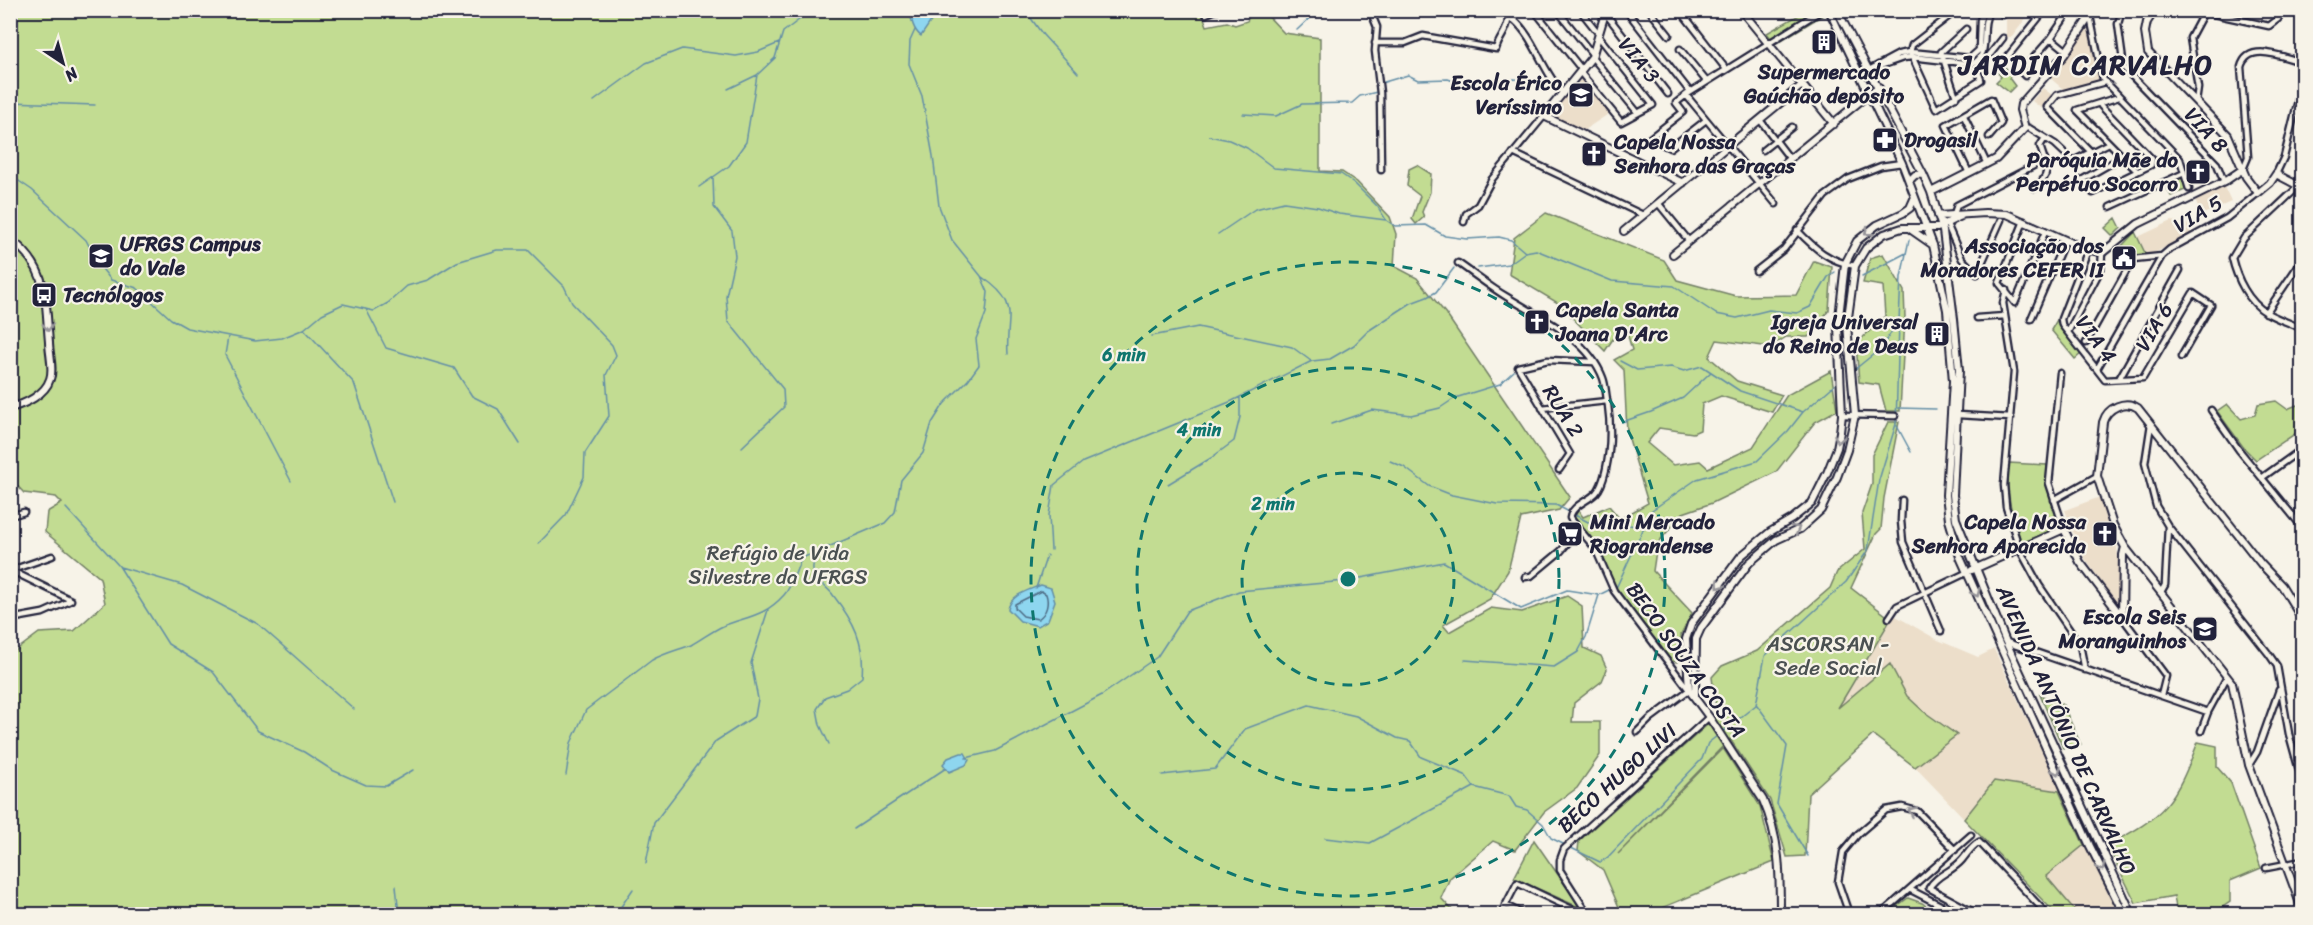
<svg xmlns="http://www.w3.org/2000/svg" width="2313" height="925" font-family="Sriracha,sans-serif">
	<rect width="100%" height="100%" fill="#f7f3e8"/>
	<filter id="ink" filterUnits="userSpaceOnUse"><feTurbulence type="fractalNoise" baseFrequency=".0167" numOctaves="2"/><feDisplacementMap in="SourceGraphic" scale="12" xChannelSelector="R" yChannelSelector="G"/><feConvolveMatrix kernelMatrix="1 2 1 2 8 2 1 2 1" color-interpolation-filters="sRGB"/></filter>
	<g filter="url(#ink)">
		<path fill="#ecdeca" d="M2006 11H2023L2029 14 2012 37H2006Z
			M2086 29 2091 30 2099 81 2064 90 2049 77 2069 53Z
			M1582 78 1610 113 1584 130 1550 115Z
			M2043 88 2052 95 2041 108 2032 101Z
			M2224 187 2231 202 2201 215 2195 200Z
			M2172 221 2187 224 2192 234 2152 254 2146 255 2138 237Z
			M2100 497 2109 525 2094 531 2100 546 2117 545 2121 606 2118 607 2080 551 2065 510Z
			M1894 615 1938 640 1978 657 1994 649 2118 914H2056L1915 767 1874 735 1837 710Z"/>
		<path fill="#c2dc92" stroke="#727f66" stroke-width="1.5" d="M1201 10 1207 26 1227 22 1235 25 1247 21 1253 10 1267 15 1284 33 1320 38V171L1342 172 1357 182 1390 217 1396 234 1394 266 1417 278 1446 314 1570 497 1559 510 1521 518 1508 571 1490 599 1443 625 1449 632 1491 608 1522 612 1567 596 1582 606 1584 648 1601 656 1607 669 1602 681 1574 703 1572 722H1600V755L1577 788 1544 812 1515 850 1493 841 1450 878 1441 898 1456 914H11V654L39 633 74 631 105 603 100 578 45 532 47 512 62 503 56 497 24 493 11 479 10 11Z
			M1806 11H1820L1823 15 1775 44 1767 33Z
			M2004 66 2012 75 2009 78 2015 86 2009 92 1996 82 2001 77 1997 71Z
			M1417 165 1431 174 1430 192 1422 212 1424 217 1416 224 1412 219 1420 196 1407 186 1409 169Z
			M2182 177 2187 189 2171 196 2165 184Z
			M1546 213 1664 260 1677 280 1736 296 1796 295 1814 261 1832 267 1829 310 1808 337H1786L1771 347 1717 340 1709 357 1737 381 1782 395 1772 412 1721 396 1702 404 1700 430 1693 433 1659 428 1647 443 1673 465 1700 461 1708 468 1753 447 1787 395 1831 371 1837 410 1815 422 1776 472 1712 503 1683 513 1657 544 1653 571 1692 613 1681 635 1682 659 1677 662 1671 661 1613 585 1596 544 1580 528 1575 518 1578 510 1583 517 1609 506 1620 519 1648 503 1627 432 1624 370 1614 360 1632 350 1628 336 1613 339 1605 351 1558 303 1509 274 1514 238Z
			M2116 218 2121 228 2113 236 2105 228Z
			M2135 232 2146 255 2133 256 2120 248Z
			M1883 254 1904 291 1905 317 1900 411H1886L1879 385 1859 382 1856 344 1885 316 1883 286 1863 283 1870 258Z
			M2060 315V328L2082 353 2075 359 2051 330Z
			M2276 401 2287 409 2297 405 2302 406V429L2256 460 2244 448 2217 411 2227 404 2241 419 2255 415 2258 404Z
			M1888 422H1899L1884 498 1881 529 1876 534 1851 588 1891 619 1838 708 1890 664 1907 696 1923 711 1957 735 1915 767 1873 735 1808 794 1805 856 1787 857 1770 800 1730 739 1618 854 1723 748 1760 806 1774 862 1647 914H1622L1603 870 1578 851 1579 841 1717 716 1712 677 1722 666 1757 651 1830 588 1837 572 1865 549 1862 513 1872 484V455Z
			M2009 463 2047 465 2046 484 2061 528 2022 545C2012 515 2005 494 2009 463Z
			M2040 695 2063 705 2081 745 2063 748Z
			M2198 742 2217 746V767L2231 783 2261 868 2230 881V902L2212 914H2177L2174 896 2136 903 2107 845C2166 816 2175 802 2198 742Z
			M1994 781 2059 791 2084 845 2046 876 2078 914H2056L1964 819Z
			M1534 840 1581 908 1514 878Z
			M1908 898 1922 903 1937 914H1886Z"/>
		<path fill="#8ed6ef" stroke="#638ea7" stroke-width="1.5" d="M911 11H938L921 36C914 31 910 19 911 11Z
			M1041 585 1051 588 1055 601 1048 620 1038 626 1020 621 1008 609C1012 594 1027 591 1041 585Z
			M961 753H965L969 760 966 765 949 772 943 764 948 758Z"/>
		<g fill="none" stroke-linecap="round" stroke-linejoin="round">
			<path stroke="#4d6a83" stroke-width="1.5" d="M1041 591 1046 594C1049 603 1047 613 1038 619L1023 616 1015 608V604Z"/>
			<path stroke="#638ea7" stroke-width="1.5" d="M1025 10 1043 35 1078 73
				M1297 30 1314 14 1321 10
				M1381 83 1408 75 1418 80 1448 79 1461 84 1479 81 1487 88 1514 79 1521 80
				M728 89 757 75
				M594 101 646 63 682 49 736 56 758 52 779 43
				M10 102 95 105
				M1243 114 1276 116 1302 104 1352 103 1360 96 1377 92
				M1209 136 1229 140 1247 148 1274 168 1341 174 1354 183 1378 207 1386 220 1395 226 1426 225 1445 236 1467 239 1499 237 1511 240 1525 252 1536 250 1612 281 1674 286 1716 314 1737 318 1769 310 1797 313 1810 307 1828 277 1835 272
				M10 175 32 190 86 240 99 265 111 280 137 288 171 319 187 328 255 341 282 338 304 329 322 314 343 304 374 311 388 303 407 286 428 280 457 262 497 250H528L564 286 572 303 612 345 616 355 606 375 609 416 585 453 584 477 566 515 539 543
				M713 177 714 207 732 231 735 256 726 296 728 321 783 389 784 407 742 447
				M699 187 729 166 746 142 757 75 775 58 783 32 812 10
				M1218 234 1255 209 1284 202 1318 207 1339 214 1386 220
				M1478 268 1509 264 1524 253
				M1862 276 1906 253
				M982 277C1022 304 1005 316 1008 354
				M366 309 386 348 454 368 472 396 498 409 520 444
				M305 330 354 383 393 502
				M1152 336 1198 327 1292 347 1311 361
				M228 337 225 355 291 481
				M1620 361 1637 370 1671 367 1684 371 1702 366 1740 391 1803 412
				M1854 370 1880 349 1899 321 1901 277 1909 240
				M1898 408 1936 409
				M1622 422 1651 412 1683 398 1711 372
				M1331 424 1372 410 1411 415 1440 408 1455 398 1500 384 1514 371
				M1897 426 1911 452
				M1390 461 1404 467 1429 486 1452 495 1497 504 1556 505 1590 523 1643 526
				M1168 484 1211 458 1234 441 1240 417V397
				M66 508 119 566 168 644 213 672 258 731 304 752 332 770 366 785 386 786 413 770
				M1051 550 1049 515 1054 485 1083 462 1232 401 1312 361 1330 359 1354 345 1368 331 1411 303 1427 297 1436 292 1454 268
				M818 551C816 556 812 564 813 570 814 581 827 586 833 595 854 622 865 643 862 677L847 689 825 697 817 709 820 725 829 744
				M120 567 182 585 258 624 354 709
				M1036 588 1047 555
				M1465 660 1554 667 1578 652 1586 637 1599 595
				M1757 705 1787 746 1777 804 1808 856
				M1721 733 1756 705 1765 656 1846 582 1868 550 1879 480 1896 424 1899 322
				M966 758 995 751 1102 695 1157 657 1187 611 1239 591 1345 581 1444 562 1521 609 1567 590 1599 595 1617 586 1652 510 1697 479 1757 461 1788 431 1803 412 1838 382
				M566 775 571 743 586 710 652 660C665 653 678 650 691 645 702 639 712 631 723 626 748 616 764 617 784 595 793 585 795 570 802 558L885 523 895 512 901 480 923 453 932 423 944 404 968 380 979 365 976 339 986 313 988 292 981 276 952 240 939 206 933 156 922 96 909 64 910 41 915 30
				M1162 775 1215 769 1245 729 1309 705 1356 716 1397 738 1410 741 1421 757 1465 775 1474 787 1509 796 1516 807 1527 810 1543 824 1551 838 1565 845
				M854 829 946 768
				M1325 838 1370 843 1474 787
				M1569 847 1600 862 1607 858 1702 759 1708 743 1717 736
				M646 863 654 823 716 741 755 716 758 699 751 663 768 610
				M396 886 399 914
				M616 914 633 889"/>
			<g stroke="#22223b" stroke-width="9">
				<path id="street" d="M1370 10 1377 27 1375 51 1380 93 1381 170
					M1534 10 1582 70
					M1557 10 1593 55
					M1580 10 1599 34
					M1603 10 1668 94
					M1626 10 1690 92
					M1649 10 1669 35
					M1680 10 1726 69
					M1957 10 1912 45 1910 52 1936 109 1981 80 1979 74
					M1999 10 2003 15
					M2122 10 2118 24 2124 68 2217 164 2224 182
					M1206 14 1216 10
					M2090 16 2103 79 2180 159 2189 189
					M2051 38 2067 51
					M1375 43H1405L1423 36 1496 49C1499 38 1507 32 1508 20H1514C1535 38 1543 73 1563 93
					M1680 49 1707 82
					M2008 56 2045 10
					M1592 57 1638 113
					M1977 62 1988 57 2003 38
					M1871 69 1899 54 1910 52 1970 58 1979 50 1980 20 1984 10
					M1869 70 1903 58 1912 57 1972 64C1993 54 1978 27 1990 10
					M1580 72 1621 122 1653 105 1599 37
					M2025 76 2021 72 2051 38 2070 10
					M1686 95 1776 204
					M1956 97 1941 52 1966 29
					M2119 97 2077 110 2137 171
					M2196 102 2198 88 2190 38 2204 12 2269 26 2278 19 2282 10
					M1964 116 1987 164
					M1706 120 1670 148 1650 138 1683 112 1676 103 1686 95 1822 10
					M1760 120 1790 159
					M2025 128H2029L2055 144 2073 161 2109 143
					M1763 150 1792 127
					M2091 152 2047 107 2057 95 2105 82
					M1513 153 1643 215
					M2243 169 2248 157 2241 67C2248 40 2285 58 2302 62
					M1969 173 1946 125 1991 99 2001 123 1989 137
					M2276 174 2284 157 2302 84
					M2080 181 2122 157
					M2299 186 2244 238 2232 258C2237 279 2248 302 2267 313 2279 320 2291 323 2302 329
					M2035 188C2053 173 2046 166 2040 146L2045 138
					M2093 193 2151 165 2152 159 2101 106
					M1658 203 1689 241
					M2110 207 2184 173
					M1953 217 1957 205 2045 160
					M2024 221 1999 283 2015 303 2045 232
					M1464 222 1466 214 1478 205 1492 179 1544 116
					M1946 222 1962 259 1977 274 2001 220
					M1797 230C1815 249 1829 261 1855 266
					M2088 250 2061 319 2062 325 2105 380 2143 378 2193 293 2211 305 2181 357
					M1458 263C1474 274 1490 287 1507 297 1541 318 1588 338 1603 378 1606 386 1606 397 1608 405 1611 427 1611 447 1606 469 1604 477 1602 487 1596 493 1587 502 1572 505 1570 518L1595 548 1614 591 1689 690 1650 719 1637 732
					M1756 271 1784 249 1825 196 1848 179 1881 166 1902 163
					M2006 290 2003 303 2014 372 2004 485 2006 507 2020 550 2039 585 2080 645 2085 670
					M2266 313 2302 260
					M1977 318 2005 316
					M2031 319 2065 240
					M2068 332 2101 269 2102 253
					M2086 343 2133 259 2162 256
					M2097 369 2162 256 2170 249 2227 218 2258 193
					M2060 373 2049 483 2064 529
					M2119 379 2180 270
					M1542 408 1607 401
					M2211 410 2239 450 2302 527
					M1842 415 1895 416
					M1958 415 2011 418
					M2151 424 2145 463 2156 506 2168 526 2268 653 2277 666 2289 734 2302 781
					M1559 470 1570 454 1518 367 1548 360 1594 362
					M2263 477 2302 449
					M1902 500 1901 521 1903 542 1941 631
					M2054 500 2097 476
					M10 516 24 512
					M10 570 71 600
					M12 570 52 556
					M1525 577 1531 576 1561 551 1579 529
					M2161 592 2165 585 2168 526
					M2122 617 2166 676 2161 696
					M1889 618 1897 606 1966 573
					M10 619 43 613 70 601
					M2006 642 2208 712
					M2201 731 2208 712 2227 677
					M2249 765 2257 752 2279 690
					M2266 868 2302 861
					M1911 890 1940 905 1953 914
					M1505 905 1523 914
					M1501 914 1517 883 1578 912H1587
					M1588 914 1560 870V860L1564 849 1709 717
					M1849 914 1838 882 1843 852 1858 834 1886 810 1902 807 1917 811 1955 850
					M1881 914 1971 835
					M1977 914 1929 888C1937 874 1952 872 1962 860 1968 853 1971 847 1979 842L2047 914"/>
			</g>
			<g stroke="#22223b" stroke-width="10">
				<path id="secondary" d="M1606 10 1592 57 1544 116 1683 183
					M1741 10 1834 124
					M1829 10 1902 163 1933 245 1947 310 1953 381 1946 495 1949 520 1960 557 2090 846 2124 914
					M1837 10 1923 174 1931 192 1943 231 1954 319 1959 370 1953 495 1956 519 2006 642 2132 914
					M2155 10 2147 22 2145 32 2148 52 2228 135 2246 177 2258 193 2270 183 2276 174 2299 186 2302 182
					M1909 181 1915 175 1923 174
					M1931 192 1996 159 2025 128 2020 110 2021 104 2064 55 2094 10
					M1938 216 1985 213 2007 214 2083 248 2102 253 2138 224 2224 182 2243 169
					M1910 229 1933 245
					M1624 231 1802 85
					M10 239C49 267 45 300 49 342 49 353 54 369 50 379 45 395 25 404 10 408
					M1673 254 1869 94 1879 88
					M1972 570 2064 529 2080 562 2122 617
					M2122 617 2123 555 2125 547
					M2302 619 2282 586 2261 564 2138 408C2125 399 2107 408 2103 422L2097 476 2113 525 2125 547 2232 683 2249 765 2302 909
					M1695 697 1696 639 1701 628 1749 563 1776 540 1800 529 1821 510 1837 477 1847 450 1855 415 1847 325 1855 266 1866 248 1884 234 1902 228H1937L1961 216
					M1780 914C1780 873 1780 839 1763 800L1709 717 1689 690 1686 639 1691 624 1741 556 1770 532 1792 519 1812 503 1827 473 1837 448 1840 432 1842 415 1838 326 1845 264 1857 241 1877 225 1903 213 1910 208 1914 199"/>
			</g>
			<g stroke="#22223b" stroke-width="11">
				<path id="primary" d="M2300 914H2302"/>
			</g>
			<use href="#street" stroke="#f7f3e8" stroke-width="4.5"/>
			<use href="#secondary" stroke="#f7f3e8" stroke-width="6"/>
			<use href="#primary" stroke="#f7f3e8" stroke-width="7"/>
		</g>
		<defs><path id="oneway-chevron" d="M-2-3.5L2.5 0L-2 3.5" fill="none" stroke-width="1.6" stroke-linecap="round" stroke-linejoin="round" transform="scale(1.5)"/></defs>
		<g stroke="#97959a">
			<use href="#oneway-chevron" transform="translate(1868 232) rotate(142)"/>
			<use href="#oneway-chevron" transform="translate(48 327) rotate(87)"/>
			<use href="#oneway-chevron" transform="translate(1839 439) rotate(100)"/>
			<use href="#oneway-chevron" transform="translate(1796 529) rotate(-30)"/>
			<use href="#oneway-chevron" transform="translate(1720 585) rotate(126)"/>
			<use href="#oneway-chevron" transform="translate(1976 593) rotate(65)"/>
			<use href="#oneway-chevron" transform="translate(2057 771) rotate(66)"/>
			<use href="#oneway-chevron" transform="translate(1912 811) rotate(-156)"/>
			<use href="#oneway-chevron" transform="translate(2101 867) rotate(64)"/>
		</g>
	</g>
	<g fill="none" stroke="#0f766e" stroke-width="3" stroke-dasharray="10 8">
		<circle cx="1348" cy="579" r="106"/>
		<circle cx="1348" cy="579" r="211"/>
		<circle cx="1348" cy="579" r="317"/>
	</g>
	<defs>
		<g id="building-square" transform="scale(1.35)"><rect x="-9" y="-9" width="18" height="18" rx="4" fill="#22223b" stroke="#f7f3e8"/><path d="M-4-6H4V6H1V3H-1V6H-4ZM-2.5-4.3h1.7v1.8h-1.7ZM.8-4.3h1.7v1.8H.8ZM-2.5-1h1.7V.8h-1.7ZM.8-1h1.7V.8H.8Z" fill="#fff"/></g>
		<g id="school-square" transform="scale(1.35)"><rect x="-9" y="-9" width="18" height="18" rx="4" fill="#22223b" stroke="#f7f3e8"/><path d="M0-5L7-2L0 1L-7-2ZM-4 1L0 2.5L4 1V4Q0 6-4 4Z" fill="#fff"/></g>
		<g id="pharmacy-square" transform="scale(1.35)"><rect x="-9" y="-9" width="18" height="18" rx="4" fill="#22223b" stroke="#f7f3e8"/><path d="M-2-6h4v4h4v4h-4v4h-4v-4h-4v-4h4Z" fill="#fff"/></g>
		<g id="church-square" transform="scale(1.35)"><rect x="-9" y="-9" width="18" height="18" rx="4" fill="#22223b" stroke="#f7f3e8"/><path d="M-1.2-6h2.4v3.5h3.3v2.4h-3.3V6h-2.4V-.1h-3.3v-2.4h3.3Z" fill="#fff"/></g>
		<g id="university-square" transform="scale(1.35)"><rect x="-9" y="-9" width="18" height="18" rx="4" fill="#22223b" stroke="#f7f3e8"/><path d="M0-5L7-2L0 1L-7-2ZM-4 1L0 2.5L4 1V4Q0 6-4 4Z" fill="#fff"/></g>
		<g id="civic-square" transform="scale(1.35)"><rect x="-9" y="-9" width="18" height="18" rx="4" fill="#22223b" stroke="#f7f3e8"/><path d="M-.6-6.5H3V-4.5H.6V-3L4-1V1h2V6H-6V1h2V-1L-.6-3ZM-1.2 2.5V6h2.4V2.5Z" fill="#fff"/></g>
		<g id="bus-square" transform="scale(1.35)"><rect x="-9" y="-9" width="18" height="18" rx="4" fill="#22223b" stroke="#f7f3e8"/><path d="M-5-6H5V4H4V6H2V4H-2V6H-4V4H-5ZM-3.5-4V0h7V-4ZM-3.5 1.2v1.5H-2V1.2ZM2 1.2v1.5H3.5V1.2Z" fill="#fff"/></g>
		<g id="supermarket-square" transform="scale(1.35)"><rect x="-9" y="-9" width="18" height="18" rx="4" fill="#22223b" stroke="#f7f3e8"/><path d="M-6-5.5h2.5l.6 2H6L4.5 2H-2.5L-4.4-4H-6ZM-1.5 3.2a1.3 1.3 0 1 0 .1 0ZM3 3.2a1.3 1.3 0 1 0 .1 0Z" fill="#fff"/></g>
	</defs>
	<g fill-rule="evenodd">
		<use href="#building-square" x="1824" y="42"/>
		<use href="#school-square" x="1581" y="95"/>
		<use href="#pharmacy-square" x="1885" y="140"/>
		<use href="#church-square" x="1594" y="154"/>
		<use href="#church-square" x="2198" y="172"/>
		<use href="#university-square" x="101" y="256"/>
		<use href="#civic-square" x="2124" y="258"/>
		<use href="#bus-square" x="44" y="295"/>
		<use href="#church-square" x="1537" y="322"/>
		<use href="#building-square" x="1937" y="334"/>
		<use href="#supermarket-square" x="1570" y="534"/>
		<use href="#church-square" x="2105" y="534"/>
		<use href="#school-square" x="2205" y="629"/>
	</g>
	<g text-anchor="middle" dominant-baseline="central" stroke-width="4.5" stroke-linejoin="round" paint-order="stroke">
		<g font-size="21" fill="#22223b" stroke="#f7f3e8">
			<text transform="translate(1639 60) rotate(51)">VIA 3</text>
			<text transform="translate(2206 130) rotate(48)">VIA 8</text>
			<text transform="translate(2198 214) rotate(-30)">VIA 5</text>
			<text transform="translate(2154 327) rotate(-59)">VIA 6</text>
			<text transform="translate(2096 339) rotate(54)">VIA 4</text>
			<text transform="translate(1563 411) rotate(58)">RUA 2</text>
			<text transform="translate(1686 660) rotate(54)">BECO SOUZA COSTA</text>
			<text transform="translate(2066 730) rotate(66)">AVENIDA ANTÔNIO DE CARVALHO</text>
			<text transform="translate(1617 778) rotate(-42)">BECO HUGO LIVI</text>
		</g>
		<g font-size="21" font-weight="bold" fill="#22223b" stroke="#f7f3e8" text-anchor="end">
			<text x="1824" y="72" text-anchor="middle">Supermercado<tspan x="1824" dy="24">Gaúchão depósito</tspan></text>
			<text x="1562" y="83">Escola Érico<tspan x="1562" dy="24">Veríssimo</tspan></text>
			<text x="1904" y="140" text-anchor="start">Drogasil</text>
			<text x="1614" y="142" text-anchor="start">Capela Nossa<tspan x="1614" dy="24">Senhora das Graças</tspan></text>
			<text x="2178" y="160">Paróquia Mãe do<tspan x="2178" dy="24">Perpétuo Socorro</tspan></text>
			<text x="120" y="244" text-anchor="start">UFRGS Campus<tspan x="120" dy="24">do Vale</tspan></text>
			<text x="2104" y="246">Associação dos<tspan x="2104" dy="24">Moradores CEFER II</tspan></text>
			<text x="63" y="295" text-anchor="start">Tecnólogos</text>
			<text x="1556" y="310" text-anchor="start">Capela Santa<tspan x="1556" dy="24">Joana D'Arc</tspan></text>
			<text x="1918" y="322">Igreja Universal<tspan x="1918" dy="24">do Reino de Deus</tspan></text>
			<text x="1590" y="522" text-anchor="start">Mini Mercado<tspan x="1590" dy="24">Riograndense</tspan></text>
			<text x="2086" y="522">Capela Nossa<tspan x="2086" dy="24">Senhora Aparecida</tspan></text>
			<text x="2186" y="617">Escola Seis<tspan x="2186" dy="24">Moranguinhos</tspan></text>
		</g>
		<g font-size="21" fill="#4a5051" stroke="#f7f3e8">
			<text x="778" y="553">Refúgio de Vida<tspan x="778" dy="24">Silvestre da UFRGS</tspan></text>
			<text x="1828" y="644">ASCORSAN -<tspan x="1828" dy="24">Sede Social</tspan></text>
		</g>
		<g font-size="27" font-weight="bold" letter-spacing="1.5" fill="#22223b" stroke="#f7f3e8">
			<text x="2086" y="65">JARDIM CARVALHO</text>
		</g>
	</g>
	<circle cx="1348" cy="579" r="9" fill="#0f766e" stroke="#f7f3e8" stroke-width="3"/>
	<g font-size="18" text-anchor="middle" font-weight="bold" fill="#0f766e" stroke="#f7f3e8" stroke-width="4.5" stroke-linejoin="round" paint-order="stroke">
		<text x="1124" y="361">6 min</text>
		<text x="1199" y="436">4 min</text>
		<text x="1273" y="510">2 min</text>
	</g>
	<rect width="2313" height="925" fill="none" stroke="#f7f3e8" stroke-width="36"/>
	<rect x="18" y="18" width="2277" height="889" fill="none" stroke="#22223b" stroke-width="2" filter="url(#ink)"/>
	<g transform="translate(63 63) rotate(144)" stroke="#f7f3e8" stroke-width="4.5" paint-order="stroke">
	<path d="M0-4.5L10 22L0 15L-10 22Z" fill="#22223b"/>
	<text y="-9" font-size="16" font-weight="bold" text-anchor="middle" fill="#22223b">N</text>
	</g>
</svg>
